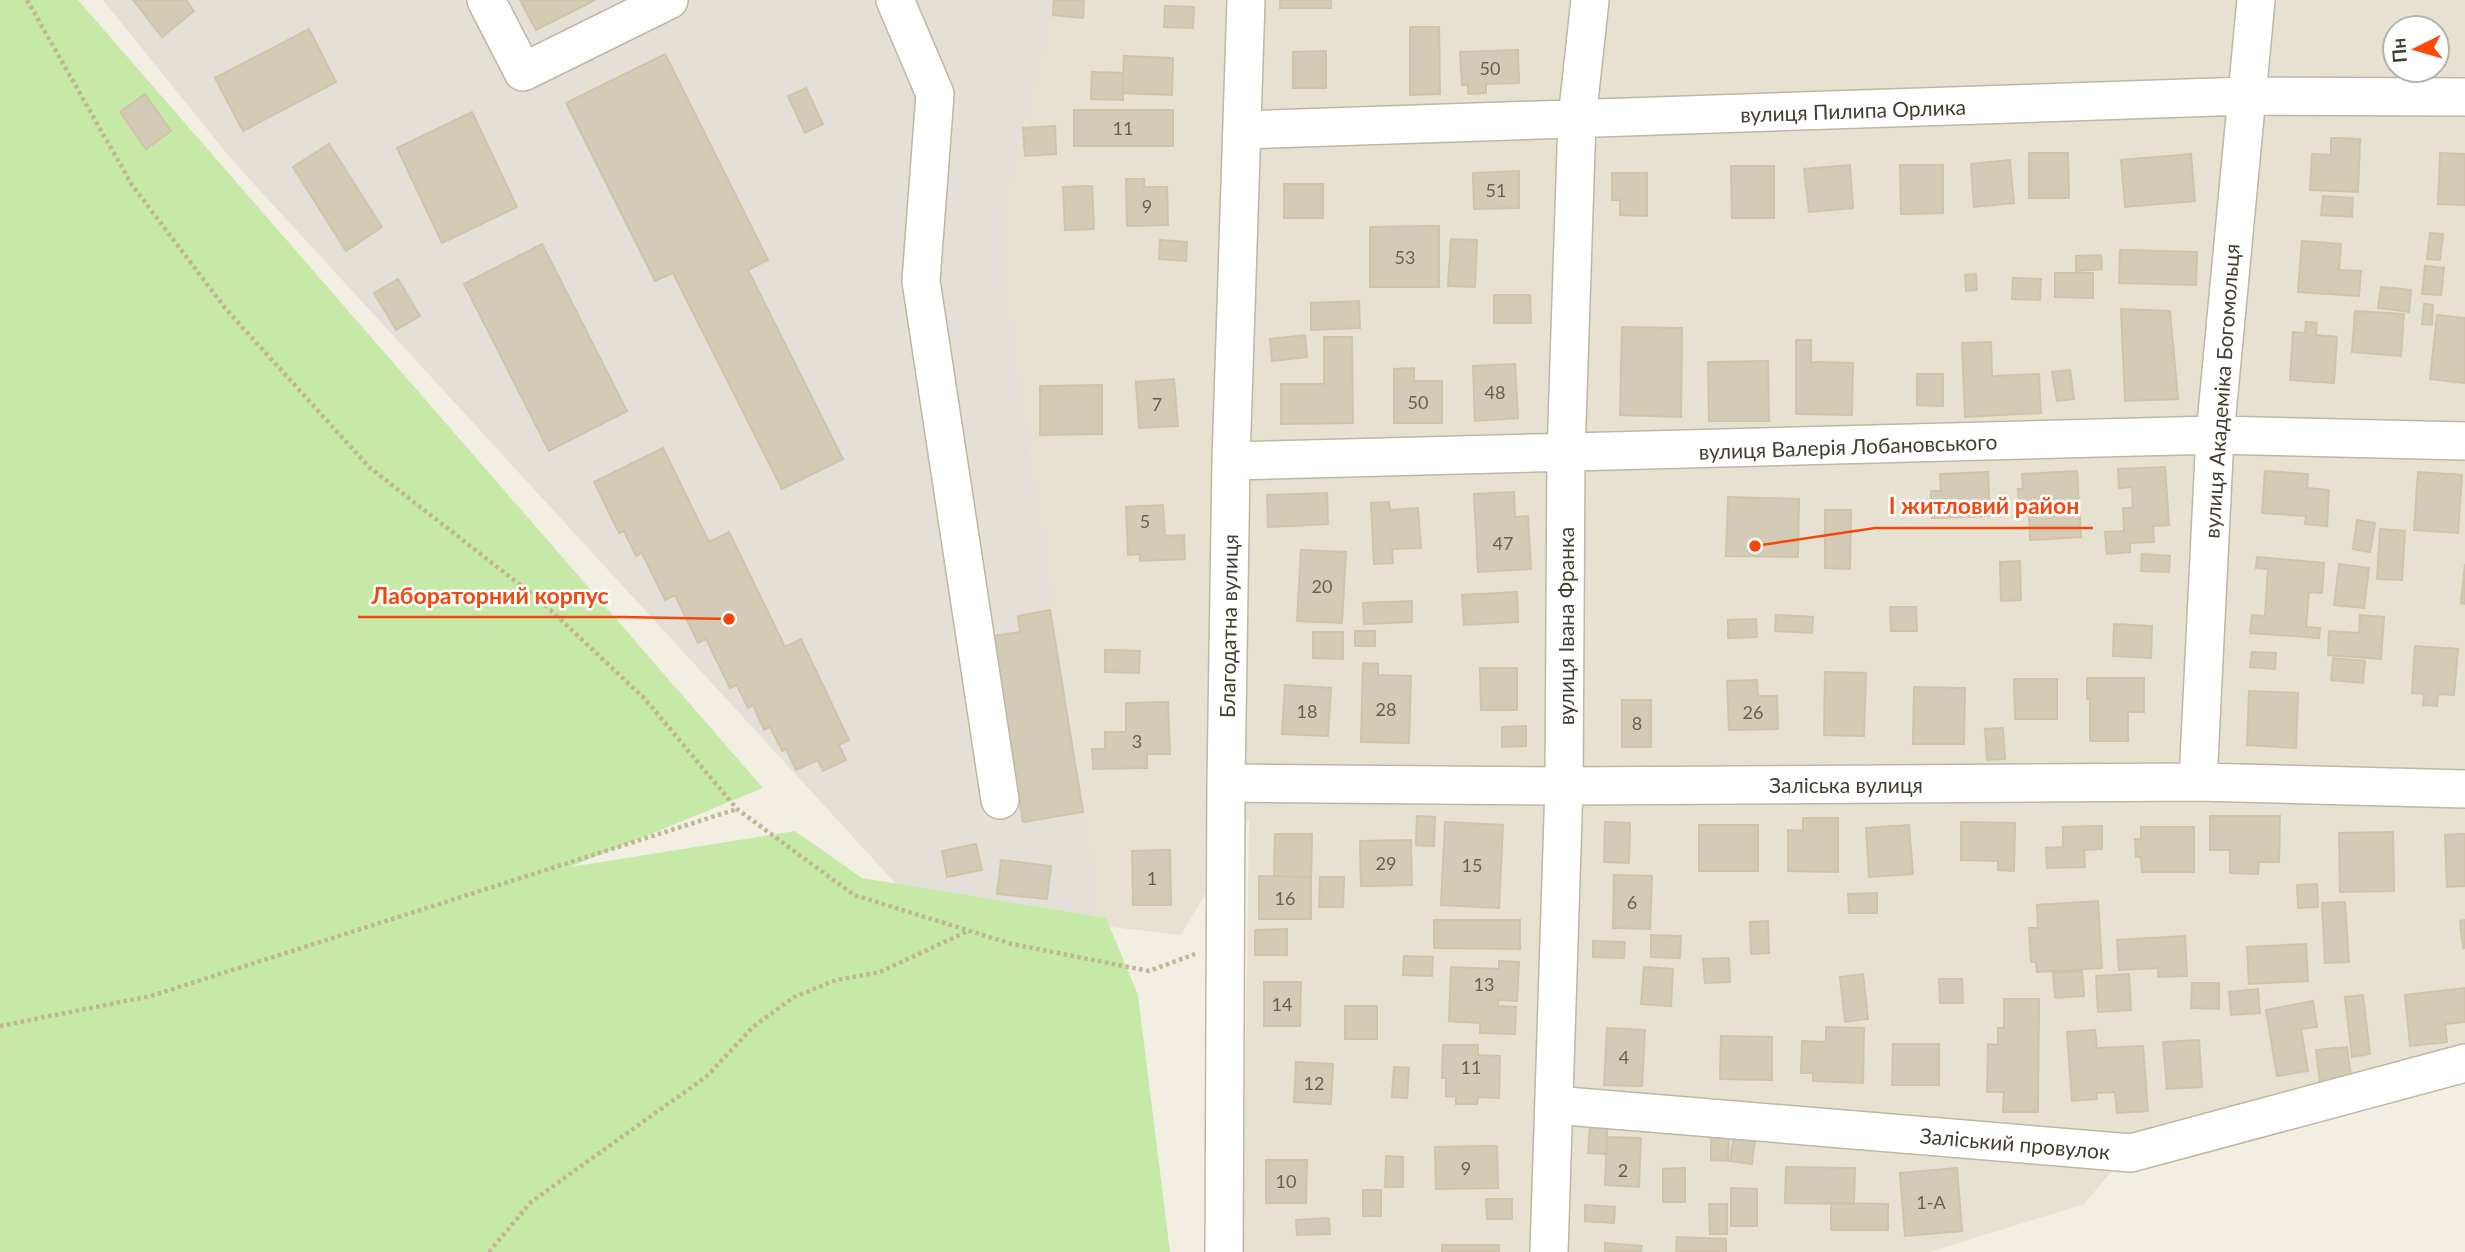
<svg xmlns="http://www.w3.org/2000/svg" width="2465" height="1252" font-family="Lato,sans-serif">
	<rect width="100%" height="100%" fill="#f2efe2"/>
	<path fill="#e6e1d0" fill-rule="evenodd" d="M1053 0H2465V1047L2145 1131 2084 1204 1930 1252H1243L1249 819 1181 935 1094 925 1089 838 1003 275 1005 200 1053 9ZM2395 28H2437V70H2395Z"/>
	<path fill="#e4dfd7" d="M103 0H1053V9L1005 200 1003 275 1089 838 1094 925 897 885 232 160Z"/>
	<path fill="#c6e9a8" d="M0 0H78L763 788 570 867 795 831 862 878 1106 918 1138 995 1170 1252H0Z"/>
	<path fill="#d4cbb7" stroke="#cfc4aa" stroke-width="2" d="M133 0H186L194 11 162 37Z
		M520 0H595L536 30Z
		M1054 0H1084L1083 18 1053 15Z
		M1280 0H1331V8H1280Z
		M1165 6 1194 7 1193 28 1164 27Z
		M1410 27H1439L1440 94 1410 95Z
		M309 29 336 82 243 131 215 78Z
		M1518 50 1519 83 1486 84V93L1468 94V85H1462L1460 52Z
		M1326 51V88H1293V52Z
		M665 54 768 260 748 270 843 459 782 489 673 273 655 281 566 103Z
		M1124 56 1173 58 1172 95 1122 93Z
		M1092 72 1123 73V100L1091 99Z
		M806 88 823 124 805 133 788 96Z
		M145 94 171 131 146 149 120 112Z
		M1074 110H1173V146H1074Z
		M472 112 517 207 442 243 397 148Z
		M1055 126 1056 154 1025 156 1023 128Z
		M2331 138 2360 139 2358 192 2310 190 2312 154 2331 155Z
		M329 144 382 227 346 251 293 167Z
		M2029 153H2068L2069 198H2029Z
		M2440 153 2465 154V205L2438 204Z
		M2191 154 2195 201 2125 207 2121 160Z
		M2010 160 2014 203 1974 207 1971 164Z
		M1850 165 1853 208 1809 212 1804 169Z
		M1900 165H1943V213L1901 214Z
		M1731 166H1774V218H1732Z
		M1519 171V208L1474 209 1473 173Z
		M1612 173H1647V216L1620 215V200H1612Z
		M1126 179H1144V187H1167L1168 225 1127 226Z
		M1284 184H1323V218H1284Z
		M1092 186 1094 229 1065 230 1063 187Z
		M2323 196 2353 198 2352 217 2321 215Z
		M1439 226V287H1370V227Z
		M2430 233 2443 234 2440 260 2427 259Z
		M1451 239 1477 240 1475 287 1448 286Z
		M1160 240 1187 242 1186 261 1159 259Z
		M2302 241 2341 244 2339 270 2361 271 2359 296 2298 292Z
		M542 244 627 411 549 451 464 284Z
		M2120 250 2197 252 2196 285 2119 283Z
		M2101 255 2102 269 2076 271V256Z
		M2425 266 2444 268 2441 295 2422 294Z
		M2055 273H2093V298L2055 297Z
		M1976 274 1977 290 1966 291 1965 275Z
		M2013 278 2041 279 2040 300 2012 299Z
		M398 279 420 316 396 330 374 293Z
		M2381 287 2411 290 2409 312 2378 308Z
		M1494 295H1530L1531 323H1494Z
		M1359 301 1360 328 1311 330V303Z
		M2424 304 2433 305 2432 325 2422 324Z
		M2121 309 2170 311 2178 399 2125 401Z
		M2355 311 2404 314 2401 356 2352 352Z
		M2437 315 2465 318V383L2430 379Z
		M2306 322 2317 323 2316 335 2337 337 2334 383 2290 380 2293 332 2305 333Z
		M1622 327 1682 328 1681 417 1620 415Z
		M1305 335 1307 357 1272 361 1270 339Z
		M1324 337H1352L1353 423 1281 424V384H1324Z
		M1796 340H1811V362L1853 363 1852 415 1796 414Z
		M1991 342 1992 376 2039 374 2041 413 1965 417 1962 343Z
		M1768 361 1769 421H1709L1708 362Z
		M1515 364 1518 418 1475 421 1473 366Z
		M1414 368V381H1442V423H1394V369Z
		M2070 370 2074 399 2057 401 2052 372Z
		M1917 374H1943V406L1917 405Z
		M1174 379 1178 426 1139 428 1136 382Z
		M1102 385V434L1040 435V386Z
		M663 448 709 542 729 532 785 647 801 639 849 740 839 745 846 760 823 771 818 760 796 770 786 749 782 751 770 727 764 730 753 705 748 708 737 685 730 688 706 639 698 643 675 595 665 600 642 553 636 556 624 531 619 533 594 482Z
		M2165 467 2169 525 2153 526 2154 542 2130 543V552L2107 554 2105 532 2124 531 2123 508H2133L2132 487 2119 488 2118 469Z
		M2077 471 2081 537 2030 540 2029 514H2020L2018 489H2023L2022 474Z
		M2265 471 2308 474 2307 488 2329 490 2327 526 2305 524 2306 516 2262 513Z
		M1988 472 1990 516 1932 518 1931 491H1941L1940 474Z
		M2418 472 2462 475 2458 533 2414 530Z
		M1514 492 1515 517 1528 516 1531 569 1478 572 1474 494Z
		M1327 493 1328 524 1268 527 1267 495Z
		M1728 497 1799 499 1798 557 1726 556Z
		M1389 502 1390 510 1418 508 1421 548 1392 549 1393 563 1374 564 1371 503Z
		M1163 505 1165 536 1184 535 1185 559 1140 561V554L1128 555 1126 507Z
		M1825 510H1851L1850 569 1825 568Z
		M2357 520 2375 523 2370 552 2353 549Z
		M2380 529 2405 531 2402 580 2377 579Z
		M1301 550 1346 552 1342 623 1297 621Z
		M2142 554 2170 556 2169 572 2141 571Z
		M2257 557 2324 563 2322 593 2309 592 2306 627 2320 628 2319 638 2250 633 2252 615 2265 616 2268 569 2256 568Z
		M2020 561 2021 600 2001 601 2000 562Z
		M2339 564 2369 568 2364 608 2334 605Z
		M2465 564V604L2461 603Z
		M1517 592 1518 622 1464 625 1462 595Z
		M1412 601V622L1364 624 1363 603Z
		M1890 607H1916L1917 631H1891Z
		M1050 610 1083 812 1023 822 993 636 1020 632 1018 616Z
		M1776 615 1813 617 1812 633 1775 631Z
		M2360 615 2384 617 2381 659 2328 655 2329 631 2359 633Z
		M1756 619 1757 637 1728 638V620Z
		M2114 624 2152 626 2151 658 2113 656Z
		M1355 631H1375V646H1355Z
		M1313 632H1343V659L1313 658Z
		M2415 646 2458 649 2454 695 2438 694 2437 706 2423 705 2424 694 2412 693Z
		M1105 650 1140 651 1139 673 1105 672Z
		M2252 652 2276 653 2275 669 2250 667Z
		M2333 658 2365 661 2363 683 2331 680Z
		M1363 663 1378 664V675L1411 676 1409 743 1361 742Z
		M1480 668H1517V710H1481Z
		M1825 672 1866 673 1864 736 1824 735Z
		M2087 678H2144V712H2128V741H2090V699H2087Z
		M2014 679H2057V719H2015Z
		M1757 680 1758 696H1777L1778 729 1729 730 1727 681Z
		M1285 685 1331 688 1328 736 1282 734Z
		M1914 687 1965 688 1964 744H1913Z
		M2249 691 2298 693 2296 748 2247 745Z
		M1622 700H1651V747H1622Z
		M1168 702 1170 754H1147V768L1093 769 1092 749H1105V732H1126V703Z
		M1526 726V746L1502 747V727Z
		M2003 728 2005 759 1987 760 1985 729Z
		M1417 816 1435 817 1434 846 1416 845Z
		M2210 816H2280L2279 862H2259L2258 874 2230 873V850H2210Z
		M1803 818H1838V872L1788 871V830L1803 831Z
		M1445 822 1503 825 1499 908 1441 905Z
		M1605 822 1630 823 1629 863 1604 862Z
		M1961 822 2015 823 2014 871 1998 870V861L1961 860Z
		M1699 825H1758V871H1699Z
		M1909 825 1913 874 1869 877 1866 828Z
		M2102 826V849L2084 850 2085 867 2047 868 2046 848 2063 847V827Z
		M2141 827H2194V872H2142L2141 857H2136L2135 839H2141Z
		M2393 832 2394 891 2340 892 2339 833Z
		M1275 834H1312L1311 877 1274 876Z
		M2465 834V886L2447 887 2445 835Z
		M1411 840 1412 885 1361 886 1360 841Z
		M976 844 982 870 947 877 942 851Z
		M1170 850 1171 905H1133L1132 851Z
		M1001 860 1051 866 1047 899 997 894Z
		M1614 875 1652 876 1650 929 1613 928Z
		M1259 876 1311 877V919H1259Z
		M1320 877H1344L1343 907H1319Z
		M2317 884 2318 907 2298 908 2297 885Z
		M1877 893V913H1849L1848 894Z
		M2098 901 2102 968 2037 972 2036 962H2031L2029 928H2038L2037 905Z
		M2345 902 2349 962 2325 963 2322 903Z
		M1434 920H1520V949L1434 948Z
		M2465 920V948H2463L2460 921Z
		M1768 921 1769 953 1751 954 1750 922Z
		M1287 929V955H1255V930Z
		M1651 935 1681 936 1680 958 1651 957Z
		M2185 936 2187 976 2158 977V968L2119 970 2117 940Z
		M1593 941 1625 942 1624 958 1593 957Z
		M2306 944 2308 981 2249 984 2247 947Z
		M1404 956 1433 957 1432 976 1403 975Z
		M1729 958 1730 982 1705 983 1703 959Z
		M1499 961 1519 962 1517 1001 1498 1000V1006L1516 1007 1515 1034 1480 1033V1023L1449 1021 1451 967 1499 969Z
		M1644 967 1673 969 1671 1006 1641 1004Z
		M2082 971 2084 996 2055 998 2053 973Z
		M1863 974 1868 1019 1845 1022 1840 977Z
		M2129 974 2131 1010 2098 1012 2096 976Z
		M1939 979H1962L1963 1003H1940Z
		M1264 982H1301L1300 1026H1264Z
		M2192 983H2219V1009L2191 1008Z
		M2465 988V1022L2445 1024 2447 1042 2410 1046 2405 995Z
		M2258 989 2260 1013 2231 1015 2229 992Z
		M2363 995 2370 1054 2352 1057 2345 997Z
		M2004 999H2039L2038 1112H2003L2004 1092H1987L1988 1044 1998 1045V1028H2004Z
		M2313 1001 2317 1027 2301 1029 2308 1071 2277 1076 2266 1010Z
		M1345 1006H1377V1039H1345Z
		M1826 1027 1864 1028 1863 1083 1813 1081V1073H1801L1802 1041 1826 1042Z
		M1607 1028 1645 1030 1642 1086 1604 1085Z
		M2095 1030 2097 1048 2143 1046 2148 1111 2117 1113 2115 1092 2096 1093 2097 1099 2072 1101 2067 1032Z
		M1721 1036 1772 1037V1080L1720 1079Z
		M2199 1040 2202 1087 2167 1089 2163 1042Z
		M1893 1044H1939V1085H1892Z
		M1443 1045H1478V1055L1500 1056 1499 1098 1478 1097 1477 1104H1456V1097L1446 1096V1078H1442Z
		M2347 1047 2351 1079 2320 1083 2316 1050Z
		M1296 1062 1333 1064 1331 1104 1294 1102Z
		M1394 1067 1409 1068 1407 1098 1392 1097Z
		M1590 1124 1607 1125V1154L1588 1153Z
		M1734 1134 1755 1138 1752 1164 1730 1161Z
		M1711 1135H1729L1728 1161 1711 1160Z
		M1607 1137 1641 1138 1639 1187 1605 1185Z
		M1497 1146 1498 1188 1436 1189 1435 1147Z
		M1386 1156 1403 1157V1187H1385Z
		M1266 1160H1307L1306 1203H1266Z
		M1786 1167 1855 1168 1854 1204 1785 1203Z
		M1685 1168V1202H1663V1169Z
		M1957 1168 1962 1231 1905 1236 1900 1173Z
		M1731 1188 1757 1189V1226H1731Z
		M1363 1190H1381V1216H1363Z
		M1486 1199H1512V1219H1487Z
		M1831 1203 1888 1204V1230H1831Z
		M1709 1204H1727V1234H1710Z
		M1585 1205 1615 1207 1614 1223 1585 1221Z
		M1329 1218 1330 1234 1297 1235 1296 1220Z
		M1677 1237 1726 1239V1252H1676Z
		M1605 1243 1642 1246 1641 1252H1605Z
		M1442 1245H1499V1252H1442Z"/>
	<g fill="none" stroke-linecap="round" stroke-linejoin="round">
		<g stroke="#beb7a4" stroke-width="40">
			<path id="minor" d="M486 0 523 72 669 0
				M895 0 935 94 921 281 1000 800
				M1242 130 2245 96 2465 97
				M1231 461 2215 435 2465 441
				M2198 782 2215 435 2256 0
				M1226 783 1564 786 2198 782 2465 789
				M1554 1105 2131 1153 2465 1063
				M1224 1252 1226 783 1231 461 1246 0
				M1549 1252 1564 786 1566 454 1577 119 1590 0"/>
		</g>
		<path stroke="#c0b595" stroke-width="4.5" stroke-dasharray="3.5 3.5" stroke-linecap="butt" d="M27 0 132 185 225 308 369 467 542 602 645 699 737 809 854 895 1012 944 1149 971 1195 954
			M0 1026 151 996 737 809
			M489 1252 531 1202 707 1076 753 1027 794 997 836 980 880 972 968 931"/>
		<use href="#minor" stroke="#fff" stroke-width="37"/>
	</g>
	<g text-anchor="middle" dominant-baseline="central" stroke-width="5" stroke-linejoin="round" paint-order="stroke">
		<g font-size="18" fill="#686153">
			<text x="1490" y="68">50</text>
			<text x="1123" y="128">11</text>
			<text x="1496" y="190">51</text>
			<text x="1147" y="206">9</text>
			<text x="1405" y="257">53</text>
			<text x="1495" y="392">48</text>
			<text x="1418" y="402">50</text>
			<text x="1157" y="404">7</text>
			<text x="1145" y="521">5</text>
			<text x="1503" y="543">47</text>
			<text x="1322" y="586">20</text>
			<text x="1386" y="709">28</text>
			<text x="1307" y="711">18</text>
			<text x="1753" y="712">26</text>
			<text x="1637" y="723">8</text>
			<text x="1137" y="741">3</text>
			<text x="1386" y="863">29</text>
			<text x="1472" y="865">15</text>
			<text x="1152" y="878">1</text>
			<text x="1285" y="898">16</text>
			<text x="1632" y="902">6</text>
			<text x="1484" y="984">13</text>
			<text x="1282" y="1004">14</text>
			<text x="1624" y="1057">4</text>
			<text x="1471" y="1067">11</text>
			<text x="1314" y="1083">12</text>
			<text x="1466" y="1168">9</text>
			<text x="1623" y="1170">2</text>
			<text x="1286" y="1181">10</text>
			<text x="1931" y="1202">1-А</text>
		</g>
		<g font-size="21" fill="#443e32" stroke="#fff">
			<text transform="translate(1853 110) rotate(-2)">вулиця Пилипа Орлика</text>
			<text transform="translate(2221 391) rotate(-86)">вулиця Академіка Богомольця</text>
			<text transform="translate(1848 446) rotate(-2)">вулиця Валерія Лобановського</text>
			<text transform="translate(1228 626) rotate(-89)">Благодатна вулиця</text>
			<text transform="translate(1565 626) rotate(-90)">вулиця Івана Франка</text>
			<text x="1846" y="784">Заліська вулиця</text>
			<text transform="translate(2015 1143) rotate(5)">Заліський провулок</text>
		</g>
	</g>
	<path fill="none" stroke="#f6460e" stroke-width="2.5" d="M1755 546L1875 528H2093M729 619L623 617H358"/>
	<g fill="#f6460e" stroke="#fff" stroke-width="2.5">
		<circle cx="1755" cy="546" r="7"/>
		<circle cx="729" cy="619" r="7"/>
	</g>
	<g font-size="23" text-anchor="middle" font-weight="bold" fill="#f6460e" stroke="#fff" stroke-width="5" stroke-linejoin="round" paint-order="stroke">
		<text x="1984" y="514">I житловий район</text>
		<text x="490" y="604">Лабораторний корпус</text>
	</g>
	<g transform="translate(2416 49) rotate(265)"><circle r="33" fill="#ffffff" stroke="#b4b2ad" stroke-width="2"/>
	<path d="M0-5L12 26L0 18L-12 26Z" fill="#ff460c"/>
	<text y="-10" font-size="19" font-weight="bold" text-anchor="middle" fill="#443e32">Пн</text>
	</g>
</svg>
